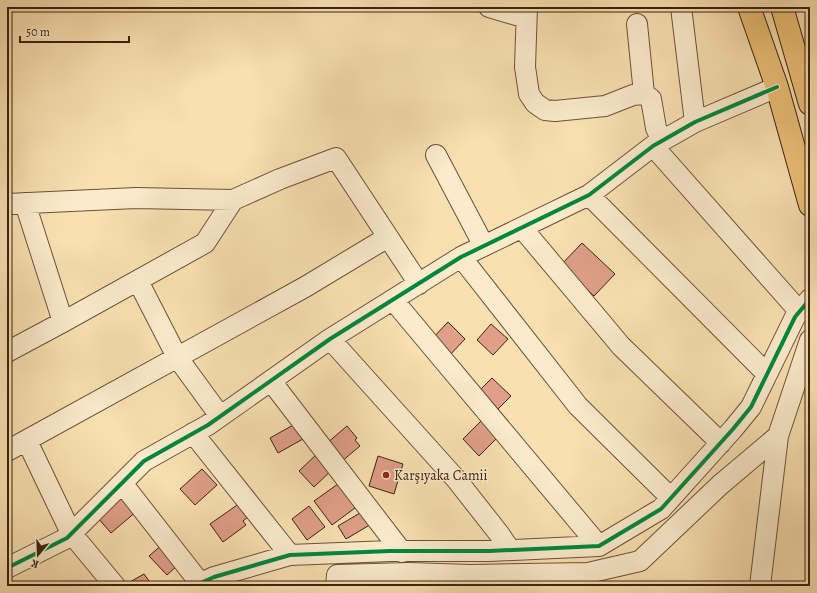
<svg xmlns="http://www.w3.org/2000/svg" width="817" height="593" font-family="Alegreya,serif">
	<rect width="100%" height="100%" fill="#f9e0b1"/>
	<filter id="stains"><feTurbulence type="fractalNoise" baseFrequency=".005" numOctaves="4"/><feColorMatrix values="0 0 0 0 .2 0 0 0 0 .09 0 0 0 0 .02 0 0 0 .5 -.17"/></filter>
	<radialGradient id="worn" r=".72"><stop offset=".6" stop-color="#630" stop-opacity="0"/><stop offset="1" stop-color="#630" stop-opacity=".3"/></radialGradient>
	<path fill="#df9f89" stroke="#3a2311" d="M582 243 615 274 594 296 561 265Z
		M448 322 465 339 448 357 430 341Z
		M491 324 508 339 493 355 477 340Z
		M492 378 511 396 493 414 474 396Z
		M481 421 498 437 479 456 463 439Z
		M295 424 303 439 278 453 270 438Z
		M347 426 357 438 355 440 360 446 341 462 326 444Z
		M319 452 334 468 314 487 299 471Z
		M378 456 403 464 394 494 369 486Z
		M202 469 217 485 195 505 180 489Z
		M342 481 359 505 332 525 314 501Z
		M124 496 137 511 111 533 98 518Z
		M240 503 249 516 243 521 246 525 223 542 210 524Z
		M309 506 325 527 307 540 292 519Z
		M365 510 373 523 346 539 338 526Z
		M163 544 180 563 167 575 149 556Z
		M144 574 152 585 133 586 130 582Z"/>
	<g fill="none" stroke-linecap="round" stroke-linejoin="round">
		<g stroke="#6a5239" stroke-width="22">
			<path id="minor" d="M489 7 526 18
				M527 7 525 67 529 94 535 103 545 110 555 111 605 106 633 95 644 94 651 99 656 128 662 141
				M681 7 695 122
				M637 24 644 94
				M653 146 799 311
				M436 155 484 246
				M589 195 767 374
				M25 203 63 322
				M7 204 136 198 233 200 280 179 336 158 419 284
				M522 228 621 346 721 443
				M461 257 578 406 671 498
				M138 281 177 357 220 416
				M393 300 599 546
				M330 339 456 479 500 535 510 550
				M7 352 63 322 205 243 233 200
				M271 381 402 552
				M193 433 290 555
				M27 441 71 533 115 586
				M7 451 305 287 388 237
				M122 483 200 583
				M7 568 67 538 144 461 208 425 330 339 461 257 589 195 653 146 695 122 777 87
				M194 586 214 577 290 555 390 551H489L599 546 661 509 733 429 751 407 795 317 810 299
				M336 586 337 575 409 573
				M408 586 409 573 471 575 588 573 640 561 720 485 778 436
				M760 586 778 436 810 340"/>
		</g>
		<g stroke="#3a2311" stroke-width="24">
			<path id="major" d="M749 7 777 87 810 205
				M782 7 810 104"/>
		</g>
		<use href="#minor" stroke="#fbebcc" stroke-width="20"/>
		<use href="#major" stroke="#ecc078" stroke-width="22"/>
		<g stroke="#fbebcc" stroke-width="6">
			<path id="cycleway" d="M7 568 67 538 144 461 208 425 330 339 461 257 589 195 653 146 695 122 777 87
				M194 586 214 577 290 555 390 551H489L599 546 661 509 733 429 751 407 795 317 810 299"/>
		</g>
		<use href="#cycleway" stroke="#00873e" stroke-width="4"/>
	</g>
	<circle fill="#8f2418" stroke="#fbebcc" stroke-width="1.5" cx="386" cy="475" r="4"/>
	<g text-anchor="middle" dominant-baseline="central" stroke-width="3" stroke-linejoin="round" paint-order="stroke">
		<g font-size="14" fill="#3a2311" stroke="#fbebcc" text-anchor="start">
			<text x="394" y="475">Karşıyaka Camii</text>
		</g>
	</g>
	<rect width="817" height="593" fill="none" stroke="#f9e0b1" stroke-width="24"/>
	<rect x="8" y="8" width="801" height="577" fill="none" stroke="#3a2311" stroke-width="2"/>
	<rect x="12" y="12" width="793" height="569" fill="none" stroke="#3a2311"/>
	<g transform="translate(38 555) rotate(199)" stroke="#fbebcc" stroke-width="3" paint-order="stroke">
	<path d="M0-3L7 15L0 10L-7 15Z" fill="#3a2311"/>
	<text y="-6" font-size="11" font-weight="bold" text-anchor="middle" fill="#3a2311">K</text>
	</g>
	<path d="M20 36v6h109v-6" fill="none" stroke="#3a2311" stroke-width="2"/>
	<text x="26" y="36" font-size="12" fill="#3a2311" stroke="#fbebcc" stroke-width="3" paint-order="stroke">50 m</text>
	<rect width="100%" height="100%" filter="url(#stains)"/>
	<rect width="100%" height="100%" fill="url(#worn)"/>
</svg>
